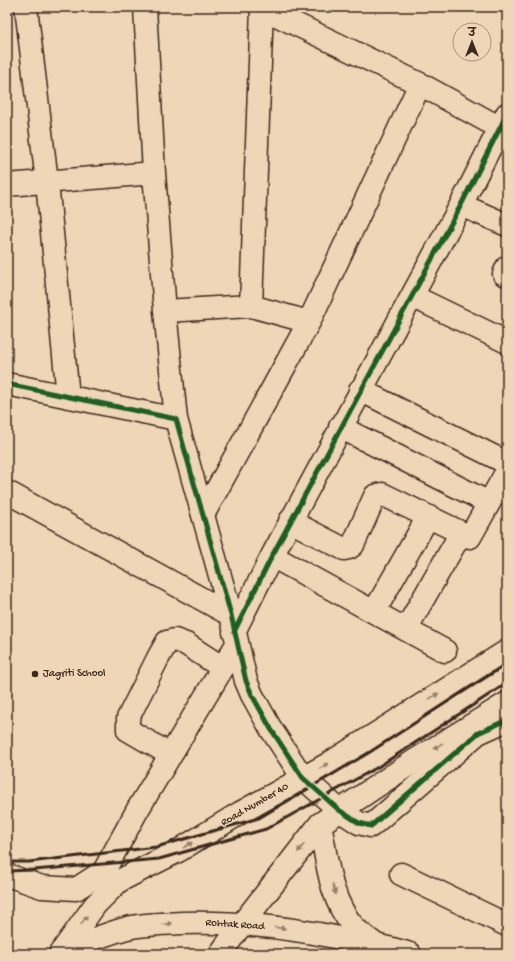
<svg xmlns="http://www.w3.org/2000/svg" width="514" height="961" font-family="'Gochi Hand','Playpen Sans Deva',sans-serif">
	<rect width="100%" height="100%" fill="#efd6b7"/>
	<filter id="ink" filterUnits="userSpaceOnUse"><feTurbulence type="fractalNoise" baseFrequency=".025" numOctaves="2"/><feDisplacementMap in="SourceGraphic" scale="8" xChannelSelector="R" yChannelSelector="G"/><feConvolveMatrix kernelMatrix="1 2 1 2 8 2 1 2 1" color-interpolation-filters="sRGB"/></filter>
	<g filter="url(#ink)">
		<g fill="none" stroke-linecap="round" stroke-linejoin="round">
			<g stroke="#3b2a1e" stroke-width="25">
				<path id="minor" d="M26 7 47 182 68 397
					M260 7 420 84 500 128
					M154 173 165 311 176 419
					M7 185 154 173 145 7
					M461 205 507 225
					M504 274 507 267
					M412 296 507 342
					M251 306 309 322
					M165 311 251 306 262 8
					M7 384 176 419 231 615 246 681 252 695 271 729 303 778 339 810 359 823 371 826 478 733 507 720
					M360 390 507 463
					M340 427 489 503
					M7 492 231 615
					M203 515 309 322 420 84
					M290 521 344 549 349 548 353 545 375 496 382 494 470 537 507 471
					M272 556 445 651
					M374 612 428 517
					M406 629 461 533
					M234 632 272 556 461 205 507 114
					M171 755 128 730V718L158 658 167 642 175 640 186 644 223 668
					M401 874 507 925
					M7 875 42 887 76 889 104 871 138 809 237 644
					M61 952C83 943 105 934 127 928 144 924 164 924 182 923 237 921 291 928 345 939 367 943 389 947 410 954"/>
			</g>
			<g stroke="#3b2a1e" stroke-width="25">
				<path id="major" d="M320 824C327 858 329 900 354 927 360 934 369 939 376 945
					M60 954 95 905 119 881 178 851 240 813 328 764 507 651
					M220 954 242 924 320 824 417 759 507 703"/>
			</g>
			<use href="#minor" stroke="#efd6b7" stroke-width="22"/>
			<use href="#major" stroke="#efd6b7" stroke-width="22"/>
			<path stroke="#3b2a1e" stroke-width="3" d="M7 862H29L156 847 259 818 370 752 507 663
				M7 871 34 870 159 859 266 829 378 767 507 683"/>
			<g stroke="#efd6b7" stroke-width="8">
				<path id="cycleway" d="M7 384 176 419 231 615 246 681 252 695 271 729 303 778 339 810 359 823 371 826 478 733 507 720
					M234 632 272 556 461 205 507 114"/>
			</g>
			<use href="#cycleway" stroke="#1b5e20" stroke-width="5"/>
		</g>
		<defs><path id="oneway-solid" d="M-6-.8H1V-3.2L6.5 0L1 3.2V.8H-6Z"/></defs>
		<g fill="#95806a">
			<use href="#oneway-solid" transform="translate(434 696) rotate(-32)"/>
			<use href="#oneway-solid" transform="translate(438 746) rotate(148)"/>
			<use href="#oneway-solid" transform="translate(324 766) rotate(-30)"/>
			<use href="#oneway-solid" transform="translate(188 845) rotate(-31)"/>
			<use href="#oneway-solid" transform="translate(301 848) rotate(128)"/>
			<use href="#oneway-solid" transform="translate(334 889) rotate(74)"/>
			<use href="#oneway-solid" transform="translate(84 920) rotate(-54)"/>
			<use href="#oneway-solid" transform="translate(167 924) rotate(-5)"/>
			<use href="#oneway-solid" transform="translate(280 928) rotate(7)"/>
		</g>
	</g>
	<circle fill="#3b2a1e" stroke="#efd6b7" stroke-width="1.5" cx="35" cy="674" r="4"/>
	<g text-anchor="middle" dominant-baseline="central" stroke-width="3" stroke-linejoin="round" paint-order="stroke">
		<g font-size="11" fill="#3b2a1e" stroke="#efd6b7" text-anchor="start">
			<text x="43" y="674">Jagriti School</text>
		</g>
		<g font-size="11" fill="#3b2a1e" stroke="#efd6b7">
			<text transform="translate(255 805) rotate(-30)">Road Number 40</text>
			<text transform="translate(235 925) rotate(4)">Rohtak Road</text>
		</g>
	</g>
	<rect width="514" height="961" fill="none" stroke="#efd6b7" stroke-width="24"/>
	<rect x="12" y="12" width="490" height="937" fill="none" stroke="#3b2a1e" stroke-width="1.5" filter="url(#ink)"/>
	<g transform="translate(472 42)"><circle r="19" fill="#efd6b7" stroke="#a7917a"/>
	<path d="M0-3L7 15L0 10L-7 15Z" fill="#3b2a1e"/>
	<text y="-6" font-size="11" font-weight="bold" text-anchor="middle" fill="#3b2a1e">उ</text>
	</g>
</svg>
